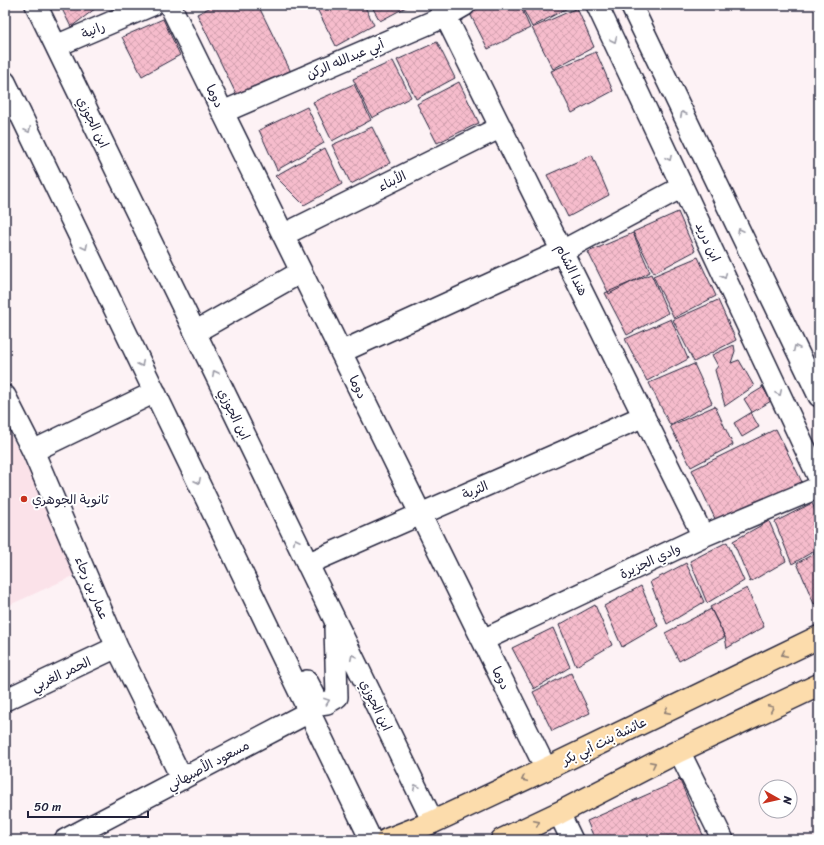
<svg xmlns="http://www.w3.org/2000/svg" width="824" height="845" font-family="Sriracha,'Playpen Sans Arabic',sans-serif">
	<defs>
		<pattern id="building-cross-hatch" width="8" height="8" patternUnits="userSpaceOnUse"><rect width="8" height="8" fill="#f6bccc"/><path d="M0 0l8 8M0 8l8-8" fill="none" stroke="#d3a1b0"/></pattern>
	</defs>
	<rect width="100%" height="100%" fill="#fdf2f5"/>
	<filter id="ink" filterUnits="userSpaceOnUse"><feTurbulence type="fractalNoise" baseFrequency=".025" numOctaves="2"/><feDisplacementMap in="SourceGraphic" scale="8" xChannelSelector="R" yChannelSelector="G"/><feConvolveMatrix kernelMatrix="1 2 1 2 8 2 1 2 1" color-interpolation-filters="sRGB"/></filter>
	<g filter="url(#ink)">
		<path fill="#fbe2e9" d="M5 424 80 573 5 607Z"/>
		<path fill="url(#building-cross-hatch)" stroke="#22223b" d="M60 5H100L71 27Z
			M215 5H258L292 74 241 104 197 14Z
			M321 5H364L374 25 336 46 316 7Z
			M371 5H410L380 21Z
			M474 5H520L530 28 488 49 467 8Z
			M521 5H573L532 27Z
			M577 8 594 47 553 69 532 28Z
			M163 19 180 55 142 76 122 37Z
			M437 42 455 78 416 99 397 60Z
			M596 52 613 91 572 113 551 71Z
			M393 61 411 97 372 118 353 79Z
			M459 82 479 123 437 143 417 104Z
			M354 84 371 120 332 141 313 102Z
			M307 107 324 143 277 170 259 130Z
			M372 127 390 163 351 184 332 145Z
			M325 148 342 184 304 205 275 176Z
			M592 155 609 195 568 217 547 175Z
			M678 212 695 251 654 273 633 232Z
			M633 233 650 272 609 294 588 252Z
			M698 257 716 296 674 318 653 276Z
			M651 274 668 313 627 335 605 293Z
			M718 300 736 340 694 362 673 320Z
			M671 319 688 359 647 381 625 339Z
			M734 345 735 351 731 363 739 360 754 386 725 406 715 370 718 366 712 355Z
			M694 364 712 403 670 425 649 383Z
			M762 386 771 401 751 413 759 427 742 437 734 423 752 412 744 399 762 388Z
			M715 406 733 445 691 467 670 426Z
			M776 429 802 482 717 523 692 470Z
			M812 503 819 519V548L792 564 775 522Z
			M769 521 786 561 750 582 733 541Z
			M727 542 744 581 707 603 690 561Z
			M819 551V601L814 604 797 563Z
			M686 563 704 602 667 624 650 582Z
			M641 586 658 626 622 647 604 606Z
			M747 588 764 627 727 648 725 637 710 607Z
			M595 605 612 645 576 666 559 625Z
			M711 609 725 637 679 661 665 633Z
			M553 628 570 667 534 689 512 648Z
			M571 673 590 713 552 731 533 692Z
			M679 778 705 840H595L587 821 678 781Z"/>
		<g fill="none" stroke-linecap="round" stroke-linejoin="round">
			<g stroke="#22223b" stroke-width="24">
				<path id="minor" d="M36 5 433 822
					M170 5 546 769
					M440 5 703 536
					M597 5 819 478
					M631 5 819 396
					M56 46 152 5
					M5 82 371 840
					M223 112 446 16 465 5
					M283 235 501 127
					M195 332 301 272
					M341 352 562 251 682 187
					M5 396 33 451 117 647 182 779
					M33 451 155 392
					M307 564 644 416
					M483 640 703 536 819 487
					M307 681 319 704 327 703 337 697 335 628
					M5 700 117 647
					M679 751 723 840
					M559 813 572 840
					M65 840 309 712"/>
			</g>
			<g stroke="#22223b" stroke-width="25">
				<path id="major" d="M387 840 433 822 546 769 819 637
					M502 840 559 813 679 751 819 685"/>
			</g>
			<use href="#minor" stroke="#fff" stroke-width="21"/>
			<use href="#major" stroke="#fcdcac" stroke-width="22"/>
		</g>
		<defs><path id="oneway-chevron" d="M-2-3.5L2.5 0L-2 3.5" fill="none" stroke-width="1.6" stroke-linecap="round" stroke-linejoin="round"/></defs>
		<g stroke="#9c9ca7">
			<use href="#oneway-chevron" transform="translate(614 40) rotate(65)"/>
			<use href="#oneway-chevron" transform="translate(683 114) rotate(-116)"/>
			<use href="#oneway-chevron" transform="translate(28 130) rotate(64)"/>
			<use href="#oneway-chevron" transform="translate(669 158) rotate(65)"/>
			<use href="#oneway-chevron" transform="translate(740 231) rotate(-116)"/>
			<use href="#oneway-chevron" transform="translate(85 247) rotate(64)"/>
			<use href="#oneway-chevron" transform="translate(724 276) rotate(65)"/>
			<use href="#oneway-chevron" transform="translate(796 348) rotate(-116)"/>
			<use href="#oneway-chevron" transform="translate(141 364) rotate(64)"/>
			<use href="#oneway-chevron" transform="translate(215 373) rotate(-116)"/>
			<use href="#oneway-chevron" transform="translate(779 393) rotate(65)"/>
			<use href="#oneway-chevron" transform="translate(198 481) rotate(64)"/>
			<use href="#oneway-chevron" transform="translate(296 541) rotate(-116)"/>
			<use href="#oneway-chevron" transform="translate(353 657) rotate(-116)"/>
			<use href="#oneway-chevron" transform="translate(327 701) rotate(-20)"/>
			<use href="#oneway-chevron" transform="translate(416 787) rotate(-116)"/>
		</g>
		<g stroke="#8f7f74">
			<use href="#oneway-chevron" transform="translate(784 654) rotate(154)"/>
			<use href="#oneway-chevron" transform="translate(771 708) rotate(-25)"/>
			<use href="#oneway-chevron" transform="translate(667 711) rotate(154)"/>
			<use href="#oneway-chevron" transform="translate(653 764) rotate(-27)"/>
			<use href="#oneway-chevron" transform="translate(524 779) rotate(155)"/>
			<use href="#oneway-chevron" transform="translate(537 823) rotate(-26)"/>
		</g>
	</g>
	<circle fill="#c8321e" stroke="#fff" stroke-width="1.5" cx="24" cy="499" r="4"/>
	<g text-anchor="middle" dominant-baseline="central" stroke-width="4" stroke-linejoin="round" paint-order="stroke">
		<g font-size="13" fill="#22223b" stroke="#fff">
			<text transform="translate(93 30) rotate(-23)">رانية</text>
			<text transform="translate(345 59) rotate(-23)">أبي عبدالله الركن</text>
			<text transform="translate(215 96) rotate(64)">دوما</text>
			<text transform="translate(93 122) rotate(64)">ابن الجوزي</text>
			<text transform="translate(392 181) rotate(-26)">الأبناء</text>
			<text transform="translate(708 242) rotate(65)">ابن دريد</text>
			<text transform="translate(572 270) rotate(64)">هندا الشام</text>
			<text transform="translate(358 387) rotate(64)">دوما</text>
			<text transform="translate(234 414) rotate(64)">ابن الجوزي</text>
			<text transform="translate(475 490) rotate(-23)">الثربة</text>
			<text transform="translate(650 561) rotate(-25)">وادي الجزيرة</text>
			<text transform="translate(92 588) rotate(67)">عمار بن رجاء</text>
			<text transform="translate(61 674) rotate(-25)">الحمر الغربي</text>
			<text transform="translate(501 678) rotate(64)">دوما</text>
			<text transform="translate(376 705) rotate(64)">ابن الجوزي</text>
			<text transform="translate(604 741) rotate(-26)">عائشة بنت أبي بكر</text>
			<text transform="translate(208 765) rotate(-28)">مسعود الأصبهاني</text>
		</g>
		<g font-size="13" fill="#22223b" stroke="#fff" text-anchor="start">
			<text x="32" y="499">ثانوية الجوهري</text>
		</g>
	</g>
	<rect width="824" height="845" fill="none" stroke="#fff" stroke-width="20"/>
	<rect x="10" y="10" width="804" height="825" fill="none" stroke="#22223b" stroke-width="1.5" filter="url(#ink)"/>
	<g transform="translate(778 799) rotate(98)"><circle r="19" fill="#ffffff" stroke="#a7a7b1"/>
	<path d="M0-3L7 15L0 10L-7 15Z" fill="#c8321e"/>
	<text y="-6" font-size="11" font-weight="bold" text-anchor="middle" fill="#22223b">N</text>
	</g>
	<path d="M28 811v6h120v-6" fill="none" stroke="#22223b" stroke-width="2"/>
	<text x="34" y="811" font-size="12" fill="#22223b" stroke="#ffffff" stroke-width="3" paint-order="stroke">50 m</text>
</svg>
